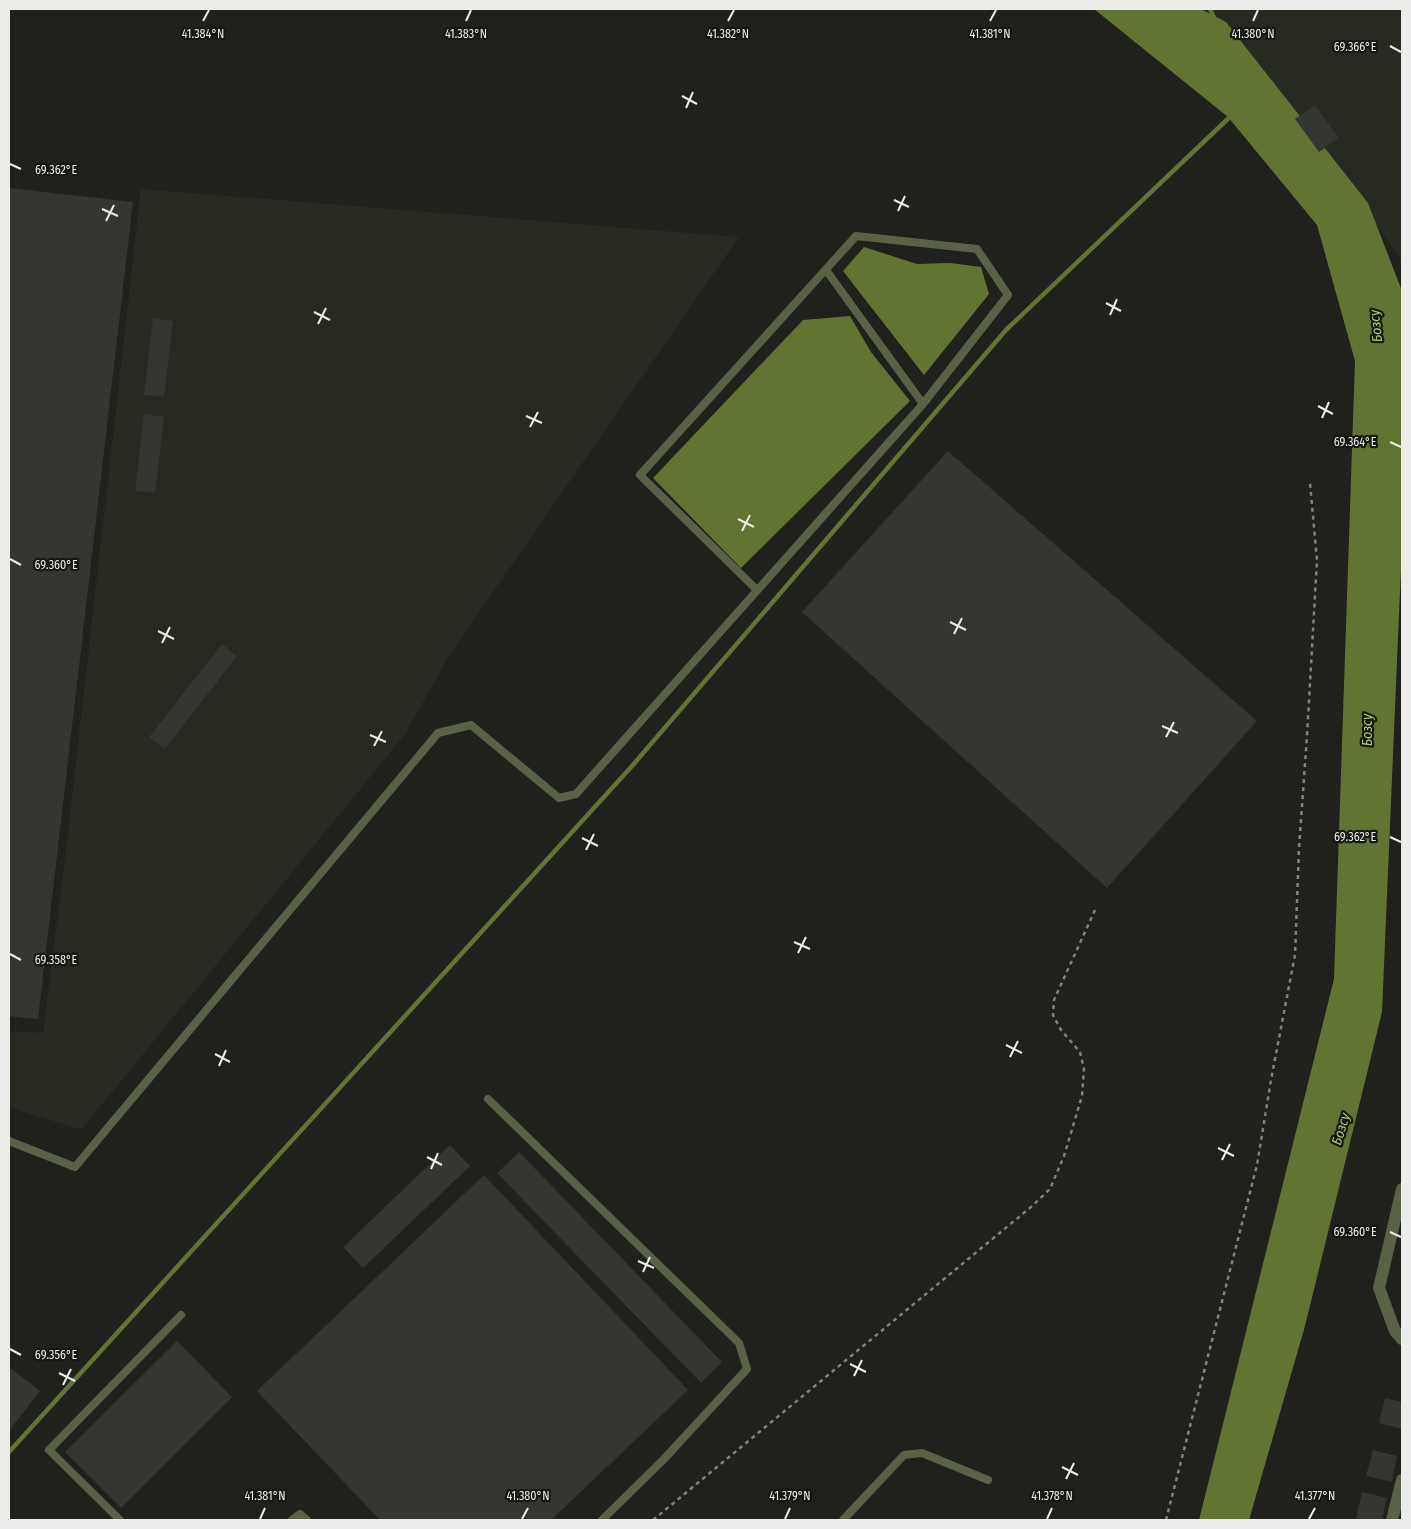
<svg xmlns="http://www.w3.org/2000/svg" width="1411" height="1529" font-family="'Fira Sans Condensed',sans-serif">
	<rect width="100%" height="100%" fill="#20211d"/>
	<path fill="#272a20" d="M1172 9H1402V260L1277 93Z
		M141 189 739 237 448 657 406 733 81 1130 9 1107V1031L43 1033 68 832Z"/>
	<path fill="#617431" d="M1094 9H1201L1226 22 1368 203 1402 291V545L1382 1012 1305 1326 1249 1520H1199L1334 979 1355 361 1317 225 1228 117Z
		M864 247 917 264 950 263 981 267 989 294 924 375 843 271Z
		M850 316 871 352 910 401 741 568 653 478 803 320Z"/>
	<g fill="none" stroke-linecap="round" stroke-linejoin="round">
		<path stroke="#617431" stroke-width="4.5" d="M1210 9 1215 20
			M9 1452 632 766 1006 330 1233 114"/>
	</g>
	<path fill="#343631" d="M1315 105 1339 138 1319 152 1295 119Z
		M9 188 133 202 38 1019 9 1016Z
		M153 318 173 321 164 397 144 395Z
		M144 414 164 417 155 493 135 491Z
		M948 451 1257 721 1107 888 802 612Z
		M222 644 237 656 165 749 149 737Z
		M450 1145 470 1166 363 1268 343 1247Z
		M519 1152 722 1362 701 1383 497 1173Z
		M484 1175 688 1390 551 1520H380L257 1391Z
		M177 1341 232 1397 121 1508 65 1452Z
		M9 1367 40 1391 9 1431Z
		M1385 1398 1402 1402V1429L1379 1423Z
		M1373 1450 1397 1456 1392 1482 1366 1476Z
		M1362 1492 1387 1498 1382 1520H1365L1356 1518Z"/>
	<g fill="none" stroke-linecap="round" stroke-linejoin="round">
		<path stroke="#81827f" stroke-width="2.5" stroke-dasharray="4 4" stroke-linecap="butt" d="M653 1520 1031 1207 1050 1189 1064 1156 1082 1096 1084 1069 1080 1052 1061 1030 1053 1015 1054 1000 1095 910
			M1166 1520 1257 1165 1271 1080 1295 955 1299 848 1307 736 1317 560 1310 483"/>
		<path stroke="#596247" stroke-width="8" d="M826 270 923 404
			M488 1099 739 1343 747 1369 664 1459 602 1520
			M9 1141 75 1167 438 733 471 725 559 798 576 794 923 404 1008 295 977 249 856 236 640 475 757 590
			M120 1520 49 1450 181 1315
			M292 1520 300 1514 307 1520
			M843 1520 904 1455 922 1453 988 1480"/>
		<path stroke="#596247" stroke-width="12" d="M1402 1189 1379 1288 1395 1331 1402 1339
			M1392 1520 1402 1480"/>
	</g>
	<path fill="none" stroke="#ecedea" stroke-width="2" d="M203 21 209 10M466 21 471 10M728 21 734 10M990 21 996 10M1253 21 1258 10M1390 46 1401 52M682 96 697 104M686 108 693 92M10 164 21 169M894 200 909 207M102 209 118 216M898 211 905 196M106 221 114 205M1106 303 1121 311M314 312 330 320M1110 315 1117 299M318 324 326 308M1318 406 1333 414M526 416 542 423M1322 418 1329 402M530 427 538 412M1390 442 1401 447M738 519 754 527M742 531 750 515M10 559 21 565M950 622 966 630M158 631 174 639M954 634 962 618M162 643 170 627M1162 726 1178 733M370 735 386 742M1166 737 1174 722M374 746 382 731M1390 837 1401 842M582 838 598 846M586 850 594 834M794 942 810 949M798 953 806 937M10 954 21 960M1006 1045 1022 1053M215 1054 230 1062M1010 1057 1018 1041M219 1066 226 1050M1218 1148 1234 1156M427 1157 442 1165M1222 1160 1230 1144M431 1169 438 1153M1390 1232 1401 1237M638 1261 654 1268M643 1272 650 1257M10 1349 21 1355M850 1364 866 1372M59 1373 75 1381M854 1376 862 1360M63 1385 71 1369M1062 1467 1078 1475M1066 1479 1074 1463M260 1519 265 1508M522 1519 528 1508M785 1519 790 1508M1047 1519 1052 1508M1309 1519 1315 1508"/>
	<g text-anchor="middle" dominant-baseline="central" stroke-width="4.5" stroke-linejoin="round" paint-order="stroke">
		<g font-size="14" font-style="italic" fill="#b1cd6f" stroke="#161814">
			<text transform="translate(1376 326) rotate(-96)">Бозсу</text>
			<text transform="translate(1367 730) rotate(-90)">Бозсу</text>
			<text transform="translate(1341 1129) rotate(-73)">Бозсу</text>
		</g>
	</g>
	<g font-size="12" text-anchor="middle" fill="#ecedea" stroke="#161814" stroke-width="4.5" stroke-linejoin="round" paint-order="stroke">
		<text x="203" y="38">41.384°N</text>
		<text x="466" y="38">41.383°N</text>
		<text x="990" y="38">41.381°N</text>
		<text x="1253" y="38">41.380°N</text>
		<text x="728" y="38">41.382°N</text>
		<text x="1355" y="51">69.366°E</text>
		<text x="56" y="174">69.362°E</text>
		<text x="1355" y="446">69.364°E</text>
		<text x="56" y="569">69.360°E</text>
		<text x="1355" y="841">69.362°E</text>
		<text x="56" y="964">69.358°E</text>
		<text x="1355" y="1236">69.360°E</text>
		<text x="56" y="1359">69.356°E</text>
		<text x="265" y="1500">41.381°N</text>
		<text x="528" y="1500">41.380°N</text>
		<text x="790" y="1500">41.379°N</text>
		<text x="1052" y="1500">41.378°N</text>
		<text x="1315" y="1500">41.377°N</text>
	</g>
	<rect width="1411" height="1529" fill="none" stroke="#ecedea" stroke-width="20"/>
</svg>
